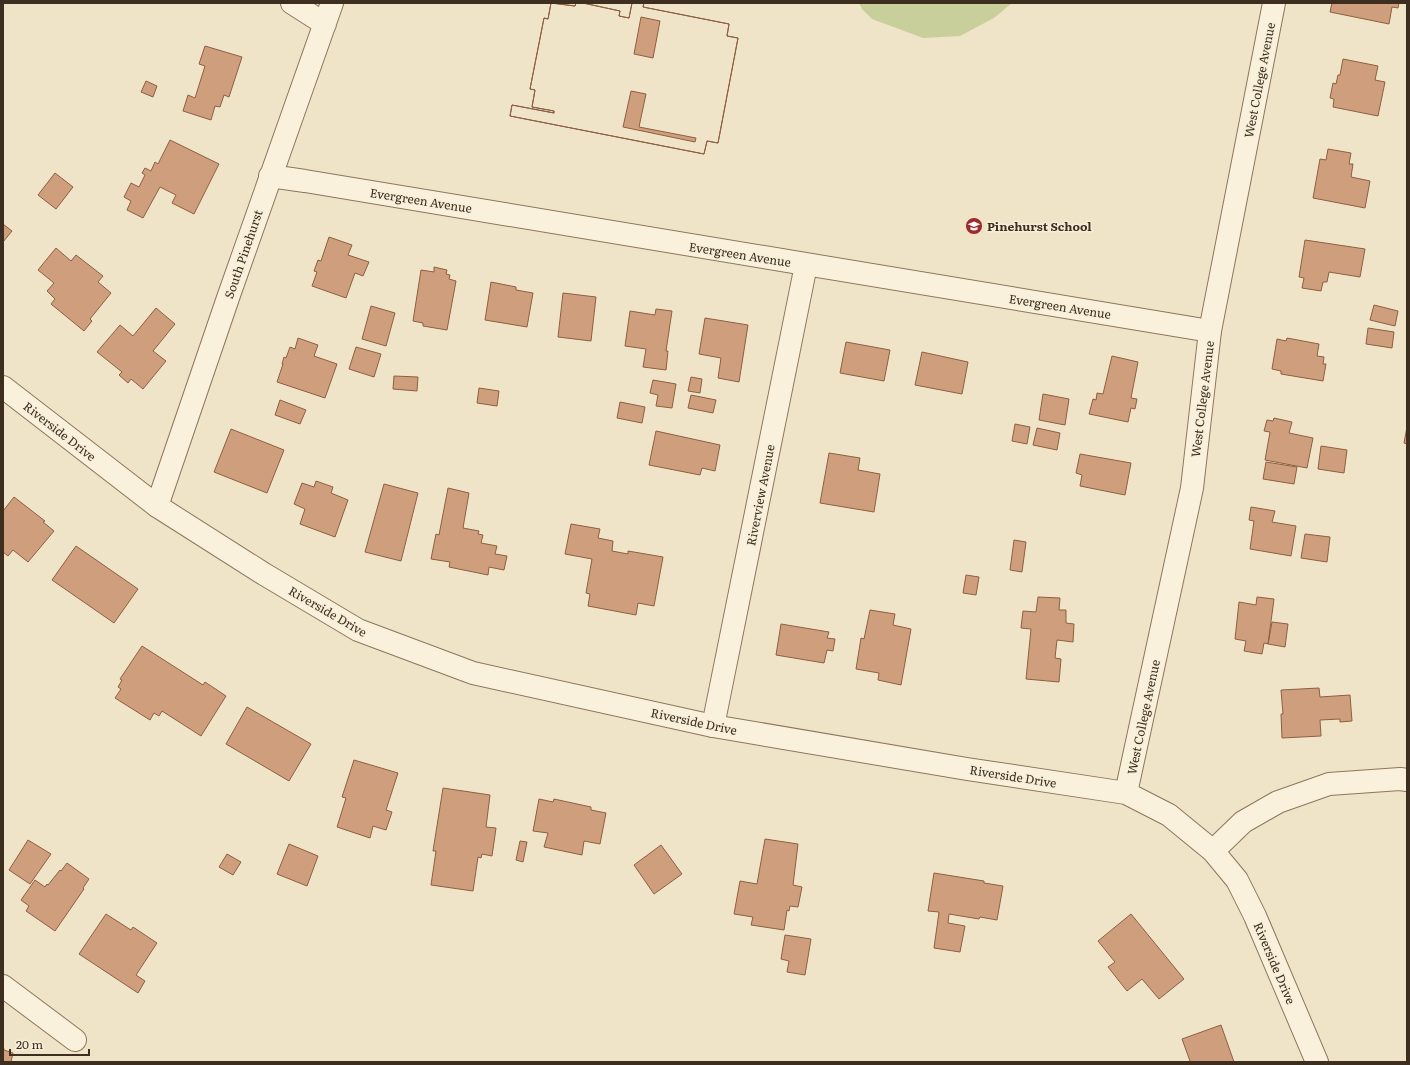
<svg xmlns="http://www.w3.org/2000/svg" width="1410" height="1065" font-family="Literata,serif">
	<rect width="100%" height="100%" fill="#f0e4c8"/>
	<path fill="#c9cf9b" d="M859 3H1012L994 18 960 36 923 38 872 19 862 9Z"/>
	<path fill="#cf9f7d" stroke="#8d5f41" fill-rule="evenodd" d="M551 3 575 6 576 3H583L620 11 619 16 629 18 632 3H644L643 7 729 24 727 36 738 38 718 143 707 141 704 154 510 116 512 105 554 113V111L532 107 535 90 530 89 544 18 548 19ZM641 17 660 21 653 58 634 54ZM631 91 646 94 639 127 696 138 695 142 623 127Z
		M551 3 575 6 576 3H583L620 11 619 16 629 18 632 3H644L643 7 729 24 727 36 738 38 718 143 707 141 704 154 510 116 512 105 554 113V111L532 107 535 90 530 89 544 18 548 19Z
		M1332 3H1399L1398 8 1392 7 1389 24 1330 12Z
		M205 46 242 57 229 97 224 95 220 107 215 106 211 120 183 111 188 95 195 98 205 66 199 64Z
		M1343 59 1378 66 1375 80 1385 82 1378 116 1333 107 1334 99 1330 98 1333 83 1336 84 1338 75H1340Z
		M146 81 157 86 153 97 141 92Z
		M170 140 219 164 194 214 172 203 176 195 160 187 143 218 127 210 131 201 124 197 131 183 139 187 145 175 142 173 145 168 151 171 155 162 158 164Z
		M1328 149 1351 153 1349 164H1353L1351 177 1370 181 1365 208 1313 198 1320 159 1326 160Z
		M55 173 73 187 56 209 38 195Z
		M3 224 12 231 3 242Z
		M329 237 352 245 348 255 369 262 363 276 355 273 346 298 312 286 317 272 314 271 318 260 321 261Z
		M1305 240 1365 249 1360 277 1329 272 1327 282H1323L1321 291 1302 288 1304 278 1299 277Z
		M56 248 71 261 76 255 103 276 98 282 111 293 90 319 92 321 84 331 51 304 55 299 47 291 54 283 38 270Z
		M434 267 447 270 446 274 450 275 449 279 456 281 447 330 423 326V323L413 321 421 270 434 272Z
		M491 282 516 287V290L533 293 527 327 485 320Z
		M563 293 596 297 591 341 558 337Z
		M1374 305 1398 311 1395 326 1370 320Z
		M371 306 395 313 386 346 362 339Z
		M156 308 175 324 153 351 166 361 143 389 131 379 128 383 119 375 122 372 97 352 120 325 133 336Z
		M656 309 672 311 666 351H668L666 370 643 367 646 349 625 346 630 311 655 315Z
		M705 318 748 325 739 382 718 378 721 358 699 354Z
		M1368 328 1394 332 1392 348 1366 344Z
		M298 338 318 345 314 356 337 364 325 398 277 382 283 364H282L284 357 286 358 290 347 295 349Z
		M1287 338 1319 344 1317 356 1324 357 1323 364H1326L1323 381 1281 374V371L1272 369 1277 339 1286 341Z
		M846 342 890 350 884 381 840 373Z
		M356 347 381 354 374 377 349 369Z
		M922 352 968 362 962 394 915 385Z
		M1112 356 1138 362 1131 398 1137 399 1135 409 1131 408 1128 422 1089 414 1093 399 1096 400 1097 393 1103 394Z
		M394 376 418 377 417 391 393 389Z
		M691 377 702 379 700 393 688 391Z
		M653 380 676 384 672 408 656 406 658 395 650 393Z
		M479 388 499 391 497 406 477 403Z
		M1043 394 1069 399 1065 425 1039 420Z
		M691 395 716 400 713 413 688 408Z
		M280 400 306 410 300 424 275 415Z
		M620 402 645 407 642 423 617 418Z
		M1274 418 1292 422 1289 433 1313 438 1307 468 1265 460 1270 432 1264 431 1267 420 1273 421Z
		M1015 424 1030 427 1027 444 1012 441Z
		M1407 427V444L1404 443Z
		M1037 428 1060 433 1057 450 1033 445Z
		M231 429 284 450 267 493 214 472Z
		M656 431 720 445 715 471 702 468 700 475 649 465Z
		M1321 446 1347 450 1344 473 1318 469Z
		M829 453 860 458 858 470 880 474 874 512 820 503Z
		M1080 454 1131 463 1125 495 1080 486 1082 475 1076 473Z
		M1266 462 1297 467 1294 484 1263 479Z
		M316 481 333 487 331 493 348 500 335 537 300 524 305 509 294 504 302 483 314 487Z
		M384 484 418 493 401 561 365 552Z
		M448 488 469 493 463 528 479 531 478 534 483 535 481 543 497 546 495 554 507 556 504 570 489 567 488 575 449 567 450 562 431 559 436 534 439 535Z
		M14 497 45 521 43 522 54 531 28 562 13 550 8 556 3 552V511Z
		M1251 507 1275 511 1272 522 1296 526 1291 556 1250 549 1254 521 1249 520Z
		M571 524 600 529 598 538 613 541 612 551 628 554V551L663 557 654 606 638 603 636 615 588 606 590 594 586 593 592 559 565 554Z
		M1305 534 1330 537 1327 562 1301 558Z
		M1014 540 1026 542 1022 572 1010 570Z
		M76 546 138 589 114 623 52 580Z
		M966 575 979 577 976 595 963 593Z
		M1038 597 1060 598 1059 610H1066V623L1074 624 1073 642 1057 640 1055 658 1061 659 1059 682 1026 679 1031 629 1021 628 1023 611 1036 612Z
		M1257 597 1274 599 1268 644 1264 643 1262 654 1244 651 1246 641 1235 639 1239 602 1256 605Z
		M870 610 895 614 893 625 911 629 901 685 878 680 879 673 856 669 861 638 864 639Z
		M1272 622 1288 624 1285 647 1268 644Z
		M781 624 829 632 827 638 835 639 833 651 827 650 824 663 776 655Z
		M142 646 203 685 205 682 226 696 201 736 162 711 159 716 154 713 150 720 115 698 121 689 118 687 122 680 120 679Z
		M1319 688 1320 697 1350 695 1352 721 1340 722V719L1320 720 1321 736 1282 738 1281 714H1283L1281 690Z
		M247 707 311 744 289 781 226 744Z
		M354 760 398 773 386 810 392 812 386 830 373 826 370 838 337 827 346 798 342 797Z
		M443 788 490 795 486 827 496 828 492 856 482 854 481 858 478 857 473 891 431 885 436 851H433Z
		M539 799 553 802 554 799 591 807V810L606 813 600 844 584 841 582 855 544 847 548 833 533 831Z
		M765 839 798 844 793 885 802 887 798 907 790 906 789 911 787 910 784 930 751 925 753 917 734 914 740 881 757 884Z
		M28 840 51 854 30 884 9 870Z
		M520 841 527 842 523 862 516 860Z
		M289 844 318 856 307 886 277 874Z
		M661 845 682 874 654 894 634 865Z
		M227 854 241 862 233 875 219 867Z
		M67 863 89 879 83 888 84 889 55 931 26 911 29 906 21 900 35 880 45 887 47 884 48 885 60 870 61 871Z
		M934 873 984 881V883L1003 886 997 920 980 917 979 919 949 914 948 923 965 926 960 952 934 948 939 912 928 911Z
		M106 914 131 930 133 927 157 943 136 975 145 981 138 993 79 954Z
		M1131 914 1184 979 1159 999 1142 979 1127 991 1108 967 1115 962 1098 941Z
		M785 935 811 939 805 975 787 972 789 961 781 959Z
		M1221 1025 1234 1062H1188L1190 1061 1182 1039Z
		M3 1044 4 1050 13 1053 11 1062H3Z"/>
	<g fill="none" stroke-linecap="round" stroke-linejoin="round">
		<g stroke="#8d765c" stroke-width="24">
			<path id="minor" d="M292 3 325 24
				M270 176 305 181 1210 331
				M157 506 229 295 332 3
				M713 726 806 265
				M1213 851 1243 822 1278 802 1329 784 1400 779 1407 780
				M3 986 75 1040"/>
		</g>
		<g stroke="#8d765c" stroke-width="24">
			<path id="tertiary" d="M3 387 157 506 264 574 358 630 473 673 713 726 967 769 1126 793 1169 815 1213 851 1237 880 1255 916 1317 1062
				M1126 793 1192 488 1210 331 1274 3"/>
		</g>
		<use href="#minor" stroke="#faf1dc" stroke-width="22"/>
		<use href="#tertiary" stroke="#faf1dc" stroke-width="22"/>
	</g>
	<defs>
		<g id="school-disc" transform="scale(0.9)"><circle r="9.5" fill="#9e2a2b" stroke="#f7eed8"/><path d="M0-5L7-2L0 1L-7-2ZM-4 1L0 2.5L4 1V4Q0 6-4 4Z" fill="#fff"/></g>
	</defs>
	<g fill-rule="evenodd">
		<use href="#school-disc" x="974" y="226"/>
	</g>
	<g text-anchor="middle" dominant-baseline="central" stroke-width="3" stroke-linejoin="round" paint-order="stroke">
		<g font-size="12" fill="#3d2e20" stroke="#f7eed8">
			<text transform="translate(1259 80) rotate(-79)">West College Avenue</text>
			<text transform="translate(421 200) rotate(9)">Evergreen Avenue</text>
			<text transform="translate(243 254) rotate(-71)">South Pinehurst</text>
			<text transform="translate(740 254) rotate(9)">Evergreen Avenue</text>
			<text transform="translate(1060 306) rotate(9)">Evergreen Avenue</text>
			<text transform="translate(1202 399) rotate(-83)">West College Avenue</text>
			<text transform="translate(60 431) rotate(38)">Riverside Drive</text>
			<text transform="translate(760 495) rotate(-79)">Riverview Avenue</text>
			<text transform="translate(328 611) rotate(30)">Riverside Drive</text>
			<text transform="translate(1143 717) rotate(-78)">West College Avenue</text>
			<text transform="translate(694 721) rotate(12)">Riverside Drive</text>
			<text transform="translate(1013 776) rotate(9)">Riverside Drive</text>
			<text transform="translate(1275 963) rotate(67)">Riverside Drive</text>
		</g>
		<g font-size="12" font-weight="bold" fill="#3d2e20" stroke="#f7eed8" text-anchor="start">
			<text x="987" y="226">Pinehurst School</text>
		</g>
	</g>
	<rect width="1410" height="1065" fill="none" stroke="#3d2e20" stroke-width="8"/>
	<path d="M10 1049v6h79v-6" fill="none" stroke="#3d2e20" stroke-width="2"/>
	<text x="16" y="1049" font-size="12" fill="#3d2e20" stroke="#f7eed8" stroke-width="3" paint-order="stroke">20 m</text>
</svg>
